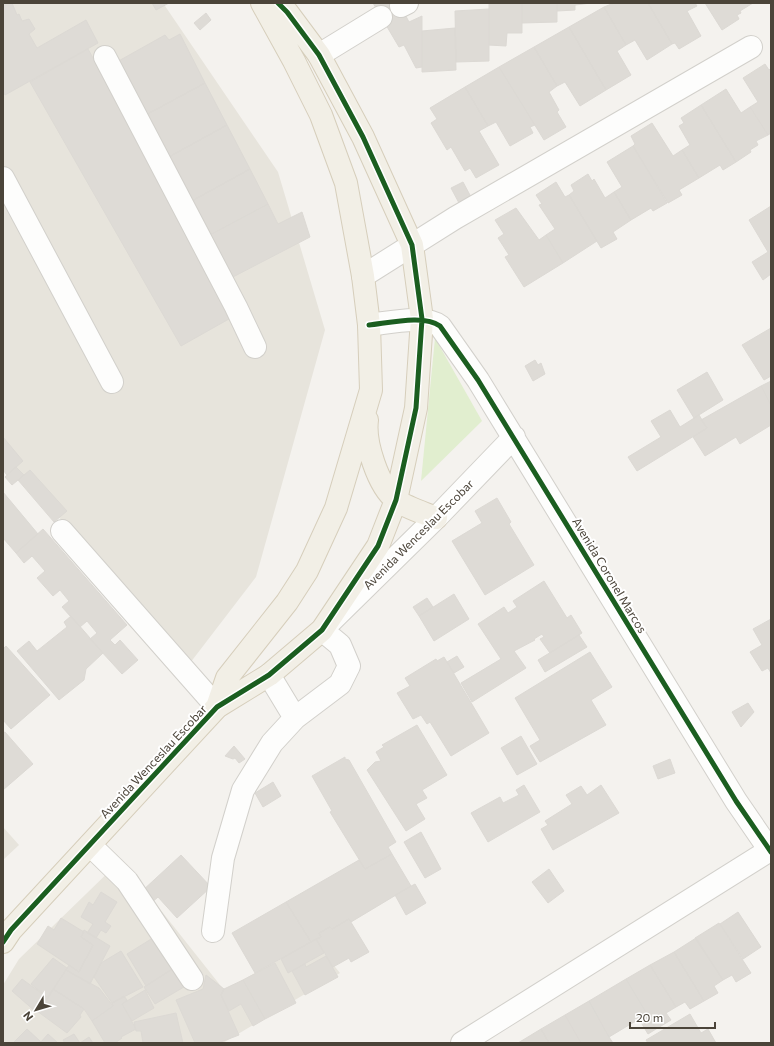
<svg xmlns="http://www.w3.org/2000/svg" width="774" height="1046" font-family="Commissioner,sans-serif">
	<rect width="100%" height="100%" fill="#f4f2ee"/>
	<path fill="#e7e4dc" d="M3 3H163L278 172 325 330 256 577 187 667 16 467 3 470Z
		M3 827 19 845 3 860Z
		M121 860 224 990 314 941 340 973 223 1043H3V985L19 959Z"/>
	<path fill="#e1eecf" d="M435 338 482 421 421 481Z"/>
	<path fill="#dedbd6" stroke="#dcd9d4" d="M3 3H12L17 15 19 14 22 21 29 19 35 29 29 34 37 48 86 20 98 43 5 95 3 91Z
		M152 3H169L156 10Z
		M373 3H399L409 22 422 16V67L416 68 404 45 399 47Z
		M489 3H522V33H507L506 46 489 45Z
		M522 3H557V22L522 23Z
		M557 3H591L575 5V10L557 11Z
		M614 3H648L672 44 647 60 635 40 626 45 604 7Z
		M648 3H695L697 6 687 11 701 36 679 49 675 43 672 44Z
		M705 3H753L740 11 741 13 737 15 739 19 722 30Z
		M604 7 626 45 617 51 631 75 606 90 569 27Z
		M489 9V61L456 62 455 11Z
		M206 13 211 20 200 30 194 23Z
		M569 27 606 90 580 106 565 82 557 86 534 47Z
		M455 28 456 70 422 72V31Z
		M180 34 205 83 144 116 115 63 165 35 169 40Z
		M534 47 557 86 549 92 559 110 557 112 566 127 544 140 499 67Z
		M88 49 236 315 181 346 30 82Z
		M765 64 769 70 771 68V133L768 135 750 107 758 102 743 78Z
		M499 67 535 125 530 127 533 133 510 146 496 122 488 126 465 87Z
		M205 83 227 125 167 158 144 116Z
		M465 87 488 126 479 131 499 165 476 178 470 168 465 171 451 147 447 150 431 123 437 119 430 108Z
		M726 89 741 113 750 107 768 135 756 141 758 145 750 150 751 152 736 162 701 105Z
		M701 105 736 162 723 170 720 165 699 178 682 150 690 145 679 126 684 123 681 118Z
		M652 123 673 156 682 150 699 178 679 190 682 195 668 203 633 146 635 144 631 136Z
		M227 125 250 169 190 202 167 158Z
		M633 146 667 203 653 211 651 208 631 220 614 192 622 187 607 162Z
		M250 169 268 204 208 236 190 202Z
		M588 174 592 181 594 179 605 198 614 192 631 220 613 232 617 239 601 248 569 195 574 191 571 185Z
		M463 182 471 197 459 203 451 188Z
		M556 182 565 197 569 195 597 241 563 263 546 235 555 229 539 205 542 204 536 195Z
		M268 204 278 224 302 212 310 237 231 278 208 236Z
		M771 206V274L763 280 752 262 768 252 749 220Z
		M516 208 539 240 546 235 563 263 524 287 505 257 509 255 498 238 504 234 495 220Z
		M771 328V376L764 380 742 345Z
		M535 360 538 365 541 363 545 374 533 381 525 366Z
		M707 372 723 400 694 418 677 390Z
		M771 381V406L761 386Z
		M761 386 771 406V425L740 444 736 437 705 456 693 437 707 428 701 420Z
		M670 410 680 427 699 415 707 428 637 471 628 457 661 437 651 421Z
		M3 437 23 461 7 475 3 470Z
		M16 467 24 475 12 485 5 477Z
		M30 470 67 511 54 522 18 480Z
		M3 492 38 534 16 553 3 538Z
		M497 498 511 522 509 524 534 565 485 595 452 541 482 523 475 511Z
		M43 529 127 625 110 640 115 645 120 640 138 660 122 674 90 639 97 633 87 621 80 627 62 607 69 601 60 590 53 596 37 578 45 571 32 556 24 563 16 553Z
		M544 581 567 618 571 615 582 633 550 653 540 639 544 637 542 634 534 639 535 640 514 651 526 668 472 702 461 683 501 659 478 624 504 607 508 613 517 607 513 601Z
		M454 594 469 619 434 641 419 616Z
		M427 598 433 607 419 616 413 607Z
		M71 616 103 653 86 669 84 680 59 700 17 651 29 641 37 651 67 627 64 622Z
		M771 619V673L768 668 762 671 750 652 762 645 753 629Z
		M579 635 587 647 545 672 538 660Z
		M6 646 50 695 11 729 3 720V649Z
		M590 652 612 687 591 700 606 725 540 762 530 746 540 740 515 698Z
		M457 656 464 667 454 673 447 662Z
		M444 657 489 733 451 756 430 722 427 724 421 715 413 719 397 693 410 686 405 678 436 659 437 661Z
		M748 703 754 712 741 727 732 712Z
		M417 725 447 775 422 790 427 798 416 804 425 819 406 831 367 770 375 762 381 761 376 752 384 747 382 745Z
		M5 732 33 764 3 790V733Z
		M521 736 537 764 517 775 501 748Z
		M234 746 245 759 239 763 235 758 233 759 225 756Z
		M345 757V759L349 760 396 842 388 847 392 854 365 869 330 812 332 811 312 776Z
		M670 759 675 773 658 779 653 766Z
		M273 782 281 796 263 807 255 793Z
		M524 785 540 812 488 842 471 813 500 797 503 803 519 795 516 790Z
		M601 785 619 813 553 850 541 829 548 825 545 821 572 804 566 795 581 786 587 795Z
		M421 832 441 869 425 878 404 842Z
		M392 854 411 886 351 922 349 919 332 929 330 927 319 933 321 937 311 942 286 902 359 860 365 869Z
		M181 855 211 887 177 918 158 897 150 904 141 892Z
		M549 869 564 891 548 903 532 882Z
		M415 884 426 903 406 915 395 895Z
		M101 892 117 902 105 922 111 926 106 933 101 930 96 938 87 933 93 924 81 917 89 902 93 905Z
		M286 902 311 942 255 973 232 933Z
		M738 912 761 947 743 959 720 924Z
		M61 918 84 932 81 937 93 945 79 972 37 944 48 926 54 930Z
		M349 919 369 952 351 962 349 958 333 967 316 939 321 937 319 933 330 927 332 929Z
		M719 923 751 973 736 982 732 975 723 980 695 938Z
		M84 930 110 946 90 984 66 970 69 965 79 972 93 945 81 937Z
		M156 936 174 968 146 986 127 954Z
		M696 938 723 980 714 986 718 993 704 1001 674 952Z
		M316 939 324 953 288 973 281 959Z
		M121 951 143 987 112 1003 94 977 101 963Z
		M674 952 704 1001 690 1009 685 1002 676 1007 650 965Z
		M326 956 338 977 305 995 292 971 305 964 306 967Z
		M53 958 67 968 48 998 31 984Z
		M275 963 296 1003 265 1019 243 980Z
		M650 965 676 1007 666 1013 671 1020 656 1029 626 979Z
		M174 968 189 984 155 1004 144 987Z
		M66 970 99 988 113 1006 92 1021 84 1009 53 989Z
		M206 975 224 989 221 995 239 1035 218 1043H195L176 1000 203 989Z
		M22 979 48 998 36 1012 12 991Z
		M626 979 656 1029 648 1034 639 1019 609 1037 589 1001Z
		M243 980 265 1019 253 1026 241 1004 229 1011 221 995 224 989Z
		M53 989 84 1009 80 1015 81 1017 67 1033 37 1011Z
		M145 990 154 1008 132 1021 122 1004Z
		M124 996 127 1000 122 1004 136 1029 121 1037 122 1038 115 1043H105L92 1021 113 1006 112 1003Z
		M589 1001 609 1037 613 1043H581L565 1015Z
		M176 1013 183 1043H143L141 1031H136L134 1022Z
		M690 1014 701 1033 708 1029 716 1043H648L646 1040Z
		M565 1015 581 1043H549L541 1029Z
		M27 1029 41 1042 48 1034 58 1043H13Z
		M541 1029 549 1043H518Z
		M74 1034 80 1043 89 1037 93 1043H65L63 1040Z"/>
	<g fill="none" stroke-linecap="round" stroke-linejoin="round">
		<g stroke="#d2d0cb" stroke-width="24">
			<path id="minor" d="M401 6 407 3
				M319 55 381 17
				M105 57 236 307 255 347
				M3 178 112 382
				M363 276 455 218 751 47
				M369 325C388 323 425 314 440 326L478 380 736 801 771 852
				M62 531 217 707
				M295 718 340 684 349 666 340 645 322 630 436 518 514 437
				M90 845 127 881 192 979
				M213 931 223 858 243 790 272 743 295 718 269 675
				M462 1043 770 850"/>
		</g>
		<g stroke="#d6cebb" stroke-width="24">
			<path id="major" d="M367 420C364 442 378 486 396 500 405 507 424 513 436 518
				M217 707 227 678 287 602 307 571 336 508 371 390 369 325 363 276 346 183 321 115 294 61 262 3
				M3 942 11 930 217 707 269 675 322 630 378 546 396 500 416 408 422 319 412 245 363 137 319 55 287 12 278 3"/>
		</g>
		<use href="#minor" stroke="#fdfdfc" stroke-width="22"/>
		<use href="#major" stroke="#f2efe6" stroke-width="22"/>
		<g stroke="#fff" stroke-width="8">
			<path id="cycleway" d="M369 325C388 323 425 314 440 326L478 380 736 801 771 852
				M3 942 11 930 217 707 269 675 322 630 378 546 396 500 416 408 422 319 412 245 363 137 319 55 287 12 278 3"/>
		</g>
		<use href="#cycleway" stroke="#1b5e20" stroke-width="5"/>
	</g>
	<g text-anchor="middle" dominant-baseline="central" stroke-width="4" stroke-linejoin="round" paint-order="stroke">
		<g font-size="12" fill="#4b4439" stroke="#fff">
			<text transform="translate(418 534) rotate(-45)">Avenida Wenceslau Escobar</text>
			<text transform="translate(610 575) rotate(59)">Avenida Coronel Marcos</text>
			<text transform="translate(153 761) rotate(-47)">Avenida Wenceslau Escobar</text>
		</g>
	</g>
	<rect width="774" height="1046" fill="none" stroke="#4b4439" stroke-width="8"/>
	<g transform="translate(36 1010) rotate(232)" stroke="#ffffff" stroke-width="3" paint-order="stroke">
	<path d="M0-3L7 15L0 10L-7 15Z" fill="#4b4439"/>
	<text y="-6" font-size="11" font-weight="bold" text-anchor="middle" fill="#4b4439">N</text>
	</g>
	<path d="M630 1022v6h85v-6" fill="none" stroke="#4b4439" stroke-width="2"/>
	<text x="636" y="1022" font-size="12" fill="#4b4439" stroke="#ffffff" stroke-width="3" paint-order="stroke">20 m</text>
</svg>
